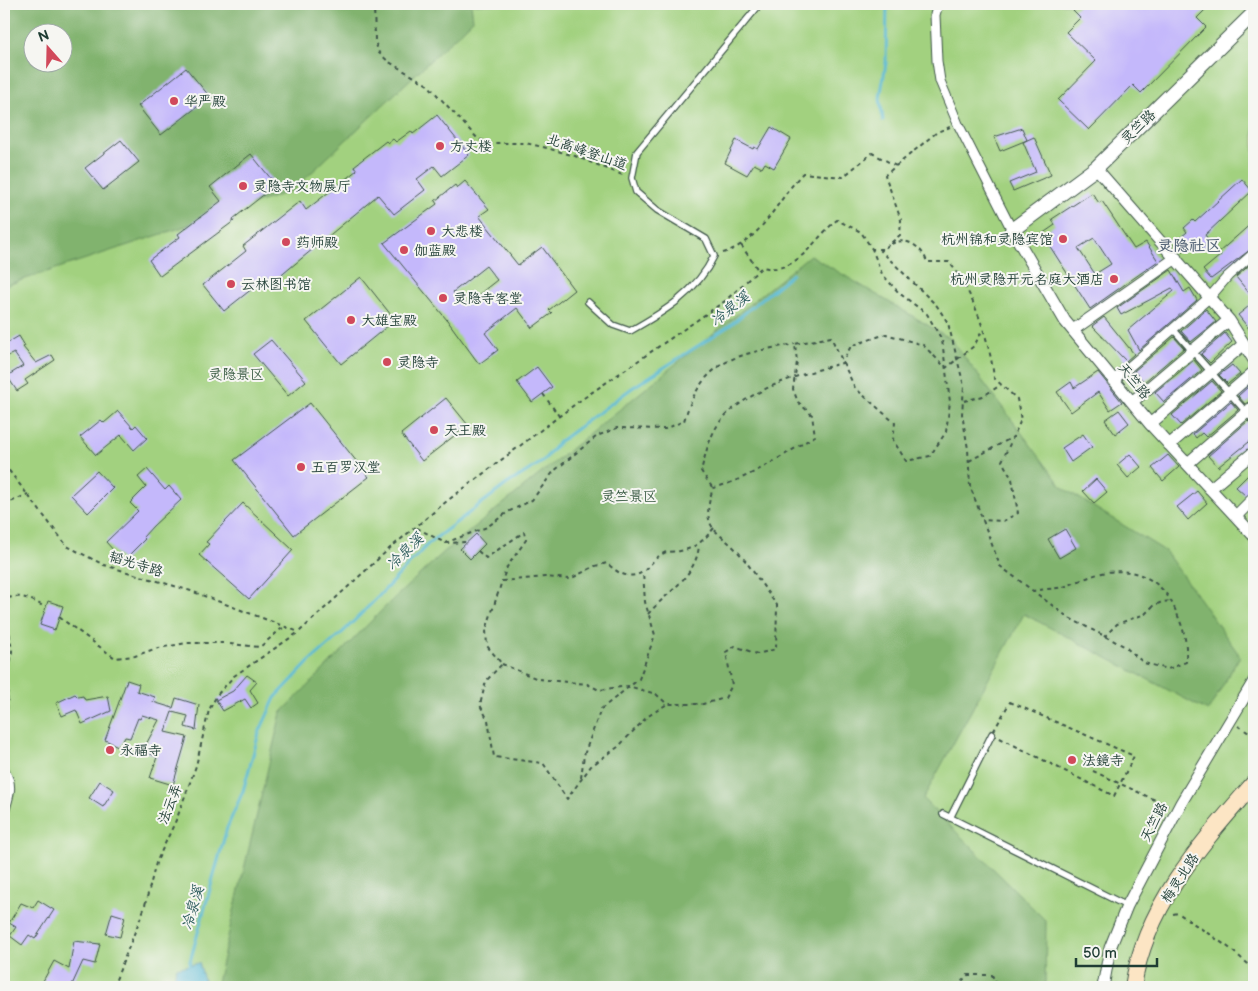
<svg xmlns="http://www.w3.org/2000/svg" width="1258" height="991" font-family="'Balsamiq Sans','LXGW WenKai TC',sans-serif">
	<rect width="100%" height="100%" fill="#f6f6f2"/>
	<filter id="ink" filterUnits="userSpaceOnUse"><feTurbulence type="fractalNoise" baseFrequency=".02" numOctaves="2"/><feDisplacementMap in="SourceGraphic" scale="10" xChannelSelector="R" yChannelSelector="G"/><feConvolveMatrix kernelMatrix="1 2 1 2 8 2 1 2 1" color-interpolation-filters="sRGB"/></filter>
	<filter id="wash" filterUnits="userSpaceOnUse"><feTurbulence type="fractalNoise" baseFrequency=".0096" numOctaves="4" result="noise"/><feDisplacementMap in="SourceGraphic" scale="20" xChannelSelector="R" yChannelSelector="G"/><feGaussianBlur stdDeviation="1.12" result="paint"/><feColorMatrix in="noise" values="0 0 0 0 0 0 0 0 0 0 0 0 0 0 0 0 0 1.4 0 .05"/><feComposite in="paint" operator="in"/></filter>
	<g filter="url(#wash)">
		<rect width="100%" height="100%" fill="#eddebb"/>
		<path fill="#a2d17f" stroke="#60875a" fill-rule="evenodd" d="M4 4H1254V987H4ZM32 32H62V62H32Z"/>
		<path fill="#81b36e" stroke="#507851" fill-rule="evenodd" d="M4 4H471L473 20 292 191 4 286ZM32 32H62V62H32Z
			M810 255 951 339 1063 488 1165 551 1240 656 1208 711 1024 614 923 799 1046 921 1045 987H216L281 713 390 602 444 552Z"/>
		<path fill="#54b8d2" stroke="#3a7a83" d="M199 963 206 987H173L176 968Z"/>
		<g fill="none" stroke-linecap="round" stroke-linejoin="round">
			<path stroke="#54b8d2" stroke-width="3" d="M883 121 880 98 886 63 887 4
				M189 965 227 828 243 791 259 733 275 698 309 662 343 632 376 599 428 544 507 484 542 462 559 442 632 388 729 326 792 274"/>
		</g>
		<g id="blocks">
			<path fill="#c4b8fb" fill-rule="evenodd" d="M1080 4H1202L1207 8 1197 18 1206 27 1141 93 1133 85 1089 130 1058 100 1096 61 1066 32 1080 18 1073 11Z
				M186 68 210 97 161 135 138 106Z
				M437 115 469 155 442 176 434 166 417 179 425 190 394 214 378 195 272 283 267 277 224 311 203 285 246 251 243 246 300 201 306 210 357 170 354 166 386 141 388 143 393 139 396 142 411 131 413 134Z
				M771 127 791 139 774 168 765 163 762 168 754 164 747 175 725 163 736 140 753 149 754 147 758 149Z
				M1022 128 1027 140 1000 151 994 137Z
				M1034 137 1051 175 1013 191 1009 183 1036 172 1023 142Z
				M121 140 139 162 103 190 85 168Z
				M251 154 276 185 233 219 234 221 160 276 149 260 180 237 178 234 221 201 210 187Z
				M1242 179 1252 191 1205 235 1210 241 1202 248 1196 241 1182 252 1174 243 1187 232 1184 228 1193 220 1195 222Z
				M465 181 489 209 479 216 518 265 542 247 574 290 549 310 552 313 532 328 517 308 485 333 498 350 479 364 447 320 384 243 437 204 435 201 455 185 457 188ZM486 266 497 280 464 306 453 292Z
				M1092 193 1099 203 1102 201 1134 249 1146 242 1158 261 1090 309 1042 234 1055 225 1052 219ZM1094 238 1111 264 1095 274 1078 248Z
				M1254 221V247L1211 279 1203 270 1221 255 1218 253Z
				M1254 261V299L1236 277Z
				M1171 270 1184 292 1190 288 1197 300 1139 350 1128 330 1174 291 1172 288 1121 315 1117 308Z
				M361 277 395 320 341 364 306 321Z
				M1254 302V335L1238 315Z
				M1206 309 1216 322 1191 342 1181 331Z
				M1104 317 1134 354 1126 361 1092 326Z
				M1225 333 1232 342 1210 363 1201 354Z
				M19 336 25 346 23 347 36 363 52 355 55 360 25 380 28 384 17 391 7 376 23 366 14 353 4 358V345Z
				M1174 337 1184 348 1144 382 1134 371Z
				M271 340 306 381 288 396 253 354Z
				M1194 360 1202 370 1164 402 1155 392Z
				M1232 365 1240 374 1228 384 1219 375Z
				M537 367 552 387 532 402 517 382Z
				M1098 372 1122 402 1110 410 1098 392 1071 412 1057 392 1071 382 1074 388Z
				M1212 381 1221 391 1181 425 1172 415Z
				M1249 386 1254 391V399L1245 404 1238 396Z
				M446 398 468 425 422 461 401 434Z
				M1231 402 1238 410 1206 437 1202 433 1196 438 1193 434Z
				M310 403 369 477 294 535 234 460Z
				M1119 410 1129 423 1115 434 1105 420Z
				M118 411 133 428 136 425 147 438 134 450 121 435 96 455 80 437 101 420 104 423Z
				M1248 421 1254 426V438L1218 467 1208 456Z
				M1083 434 1092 447 1071 462 1062 448Z
				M1130 454 1141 467 1128 478 1117 465Z
				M1168 455 1179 467 1163 481 1152 468Z
				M147 469 165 490 169 486 181 500 153 526 143 537 145 539 123 561 106 542 138 511 130 503 146 487 138 477Z
				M1254 469V491L1246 496 1236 487Z
				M97 471 113 488 88 513 71 495Z
				M1096 479 1107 492 1094 503 1083 491Z
				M1197 491 1207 503 1188 520 1177 507Z
				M243 503 293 550 249 599 199 555 209 544 206 542Z
				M1065 529 1076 548 1059 558 1048 539Z
				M476 534 485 544 470 559 460 549Z
				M48 601 63 606 55 630 40 625Z
				M247 675 257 682 250 690 258 703 251 708 245 699 223 711 216 700 233 691Z
				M127 680 139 684 137 691 155 697 153 702 173 708 176 698 199 705 196 730 185 727 188 716 172 712 165 732 187 737 173 785 150 778 157 757 143 750 159 720 142 715 140 719 138 718 130 738 125 737 120 747 105 740Z
				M75 694 78 697 83 696 85 700 108 696 111 711 82 724 76 710 62 716 56 703Z
				M100 781 114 790 103 807 89 798Z
				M38 900 54 910 35 939 29 935 22 945 10 936 16 927 9 923 21 903 33 908Z
				M112 913 125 917 120 937 106 934Z
				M74 941 100 944 95 964 83 961 71 987H43L45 983 43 981 54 961 69 969Z"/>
		</g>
	</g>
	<g filter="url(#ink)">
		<use href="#blocks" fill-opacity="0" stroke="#3e5548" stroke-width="1"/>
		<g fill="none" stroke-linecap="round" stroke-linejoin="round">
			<g stroke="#3e5548" stroke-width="8">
				<path id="service" d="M588 302 613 325 630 331C664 312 697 292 714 256L706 239 657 210 636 192 632 178 637 152 760 4
					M1173 329 1254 421
					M943 814 1127 906
					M950 818 992 734"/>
			</g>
			<g stroke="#3e5548" stroke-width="11">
				<path id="pedestrian" d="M938 4 935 15 937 61 940 81 958 124 1012 230
					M1114 380 1210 297 1228 276 1254 253"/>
			</g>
			<g stroke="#3e5548" stroke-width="13">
				<path id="minor" d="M1096 168 1229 320 1254 360
					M1012 230 1065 321 1150 424 1254 536
					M1073 330 1176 258
					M1132 402 1229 320
					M1150 424 1244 344
					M1169 445 1254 372
					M1187 464 1254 406
					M1210 489 1254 452
					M1236 516 1254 498
					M4 773C12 785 8 795 4 809
					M1103 987 1110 948 1127 906 1181 803 1254 681"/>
			</g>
			<g stroke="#3e5548" stroke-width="16">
				<path id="tertiary" d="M1012 230 1096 168 1254 13"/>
			</g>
			<g stroke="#3e5548" stroke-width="18">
				<path id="secondary" d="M1133 987C1145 906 1202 843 1254 783"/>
			</g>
			<path stroke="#3e5548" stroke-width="2" stroke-dasharray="4 4" stroke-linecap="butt" d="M374 4 375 41 379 53 389 62 428 85 478 139 491 143H525L543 147 575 156 625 176
				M891 244C907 236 922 247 927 262H949C973 291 990 341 994 378L1017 399 1021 420 1002 461 1012 479 1018 513 1003 521 982 520
				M741 245 758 270
				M879 249 937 306 948 323 964 386 962 414 968 449 970 486 1000 566 1069 618 1124 646 1144 663 1168 669 1186 662C1187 639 1184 629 1174 607 1161 579 1134 566 1102 573 1089 576 1076 583 1063 587 1053 589 1042 589 1033 591
				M723 253C763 240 776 201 803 173L843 177 872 153 896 166
				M543 394 559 416
				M964 401 983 396 1001 385
				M969 461 1013 437
				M4 464 67 546 104 565 191 591 299 632
				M712 487 701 471C706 452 711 429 726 415 757 386 803 374 842 363L851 346 886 334 923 345 946 368 974 346 982 331
				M4 505 28 494
				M417 528 445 543 467 542
				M714 528C703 541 696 548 680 551 675 552 669 551 664 553 655 557 651 565 644 571 630 581 617 573 607 563L595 566 570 579 545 577 502 581 486 630 487 646 502 664 486 681 480 705 488 720 494 757 543 763 567 799 591 766 618 747 647 717 667 704H703L725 698 732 685 726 652 735 646 757 654 776 649 777 605C765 590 755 573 743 558 721 529 698 534 713 488 749 479 782 456 815 436L812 415 798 402 793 389 797 362 795 344 831 337 855 388 895 423 893 440 906 461 930 456 946 432 950 402 942 340 927 314 899 293 882 274 872 249
				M445 543 487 527 508 512 532 500 554 471 597 436 617 428 665 429 684 421C703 358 738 354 795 344
				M478 551 486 558 524 532 526 540 507 567 502 581
				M648 614C667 592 697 576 699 545
				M59 617 115 658 135 656 154 649 186 643H223
				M1104 637 1117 624 1145 614 1153 606 1162 602 1171 601
				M230 644 260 647 281 629 287 627
				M502 664 538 679 587 684 599 690 628 686 656 694 667 704
				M1010 702 1134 756 1114 796 992 734Z
				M1238 726 1254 736
				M4 757 6 750 8 682 12 651 6 608 8 598C23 594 33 600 46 608
				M1093 771 1168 806
				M581 778 584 755 601 709 639 679 655 635 645 602 643 572
				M1173 914 1178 913 1228 947 1254 969
				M113 987 144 909 156 863 177 818 196 766 209 710 217 695 234 676 299 632 389 549 447 501 578 402 725 301 762 267C797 276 814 238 837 220L861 232 872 249H884L900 235 901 220 885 175 937 132 950 127
				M956 987 968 975H992L996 983 1004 987"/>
			<use href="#service" stroke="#fff" stroke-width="5.5"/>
			<use href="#pedestrian" stroke="#fff" stroke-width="9"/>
			<use href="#minor" stroke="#fff" stroke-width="11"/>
			<use href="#tertiary" stroke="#fff" stroke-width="14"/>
			<use href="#secondary" stroke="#fce5c4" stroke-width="16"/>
		</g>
	</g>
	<g fill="#d1495b" stroke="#f6f6f2" stroke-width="2">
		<circle cx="174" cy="101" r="5"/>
		<circle cx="440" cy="146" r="5"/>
		<circle cx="243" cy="186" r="5"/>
		<circle cx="431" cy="231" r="5"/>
		<circle cx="1063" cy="239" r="5"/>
		<circle cx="286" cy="242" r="5"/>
		<circle cx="404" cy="250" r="5"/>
		<circle cx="1114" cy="279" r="5"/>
		<circle cx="231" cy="284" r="5"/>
		<circle cx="443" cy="298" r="5"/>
		<circle cx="351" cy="320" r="5"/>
		<circle cx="387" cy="362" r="5"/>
		<circle cx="434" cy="430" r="5"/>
		<circle cx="301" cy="467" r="5"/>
		<circle cx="110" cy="750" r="5"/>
		<circle cx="1072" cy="760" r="5"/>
	</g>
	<g text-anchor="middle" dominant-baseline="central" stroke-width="4" stroke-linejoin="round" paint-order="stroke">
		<g font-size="14" fill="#1f3d34" stroke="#f6f6f2" text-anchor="start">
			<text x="184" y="101">华严殿</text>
			<text x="450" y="146">方丈楼</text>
			<text x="253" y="186">灵隐寺文物展厅</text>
			<text x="441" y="231">大悲楼</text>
			<text x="1053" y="239" text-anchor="end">杭州锦和灵隐宾馆</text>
			<text x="296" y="242">药师殿</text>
			<text x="414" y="250">伽蓝殿</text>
			<text x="1104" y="279" text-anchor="end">杭州灵隐开元名庭大酒店</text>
			<text x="241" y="284">云林图书馆</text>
			<text x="453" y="298">灵隐寺客堂</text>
			<text x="361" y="320">大雄宝殿</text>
			<text x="397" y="362">灵隐寺</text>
			<text x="444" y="430">天王殿</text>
			<text x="311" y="467">五百罗汉堂</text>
			<text x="120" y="750">永福寺</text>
			<text x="1082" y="760">法鏡寺</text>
		</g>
		<g font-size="14" fill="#1f3d34" stroke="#f6f6f2">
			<text transform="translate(1138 127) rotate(-44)">灵竺路</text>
			<text transform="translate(587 152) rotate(19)">北高峰登山道</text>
			<text transform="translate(1134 381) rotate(51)">天竺路</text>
			<text transform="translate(136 564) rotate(17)">韬光寺路</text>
			<text transform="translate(170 804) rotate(-68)">法云弄</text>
			<text transform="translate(1154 822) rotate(-63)">天竺路</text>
			<text transform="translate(1180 878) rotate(-57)">梅灵北路</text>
		</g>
		<g font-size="14" fill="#395b43" stroke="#f6f6f2">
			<text x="236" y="374">灵隐景区</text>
			<text x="629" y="496">灵竺景区</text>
		</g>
		<g font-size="15" font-style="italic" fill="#2c5c5c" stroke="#f6f6f2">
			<text transform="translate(730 309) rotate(-38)">冷泉溪</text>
			<text transform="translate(405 552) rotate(-44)">冷泉溪</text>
			<text transform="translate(193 908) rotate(-74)">冷泉溪</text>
		</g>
		<g font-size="16" font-weight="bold" fill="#59687a" stroke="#f6f6f2">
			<text x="1189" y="246">灵隐社区</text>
		</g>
	</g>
	<rect width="1258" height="991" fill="none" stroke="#f6f6f2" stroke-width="20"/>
	<g transform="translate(48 48) rotate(340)"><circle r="24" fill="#f6f6f2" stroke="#a0aca6"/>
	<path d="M0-4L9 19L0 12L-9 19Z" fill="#d1495b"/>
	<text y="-8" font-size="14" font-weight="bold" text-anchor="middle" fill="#1f3d34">N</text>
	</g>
	<path d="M1076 958v8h81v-8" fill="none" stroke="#1f3d34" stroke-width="2.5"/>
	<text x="1083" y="958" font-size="15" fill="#1f3d34" stroke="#f6f6f2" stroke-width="4" paint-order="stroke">50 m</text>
</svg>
